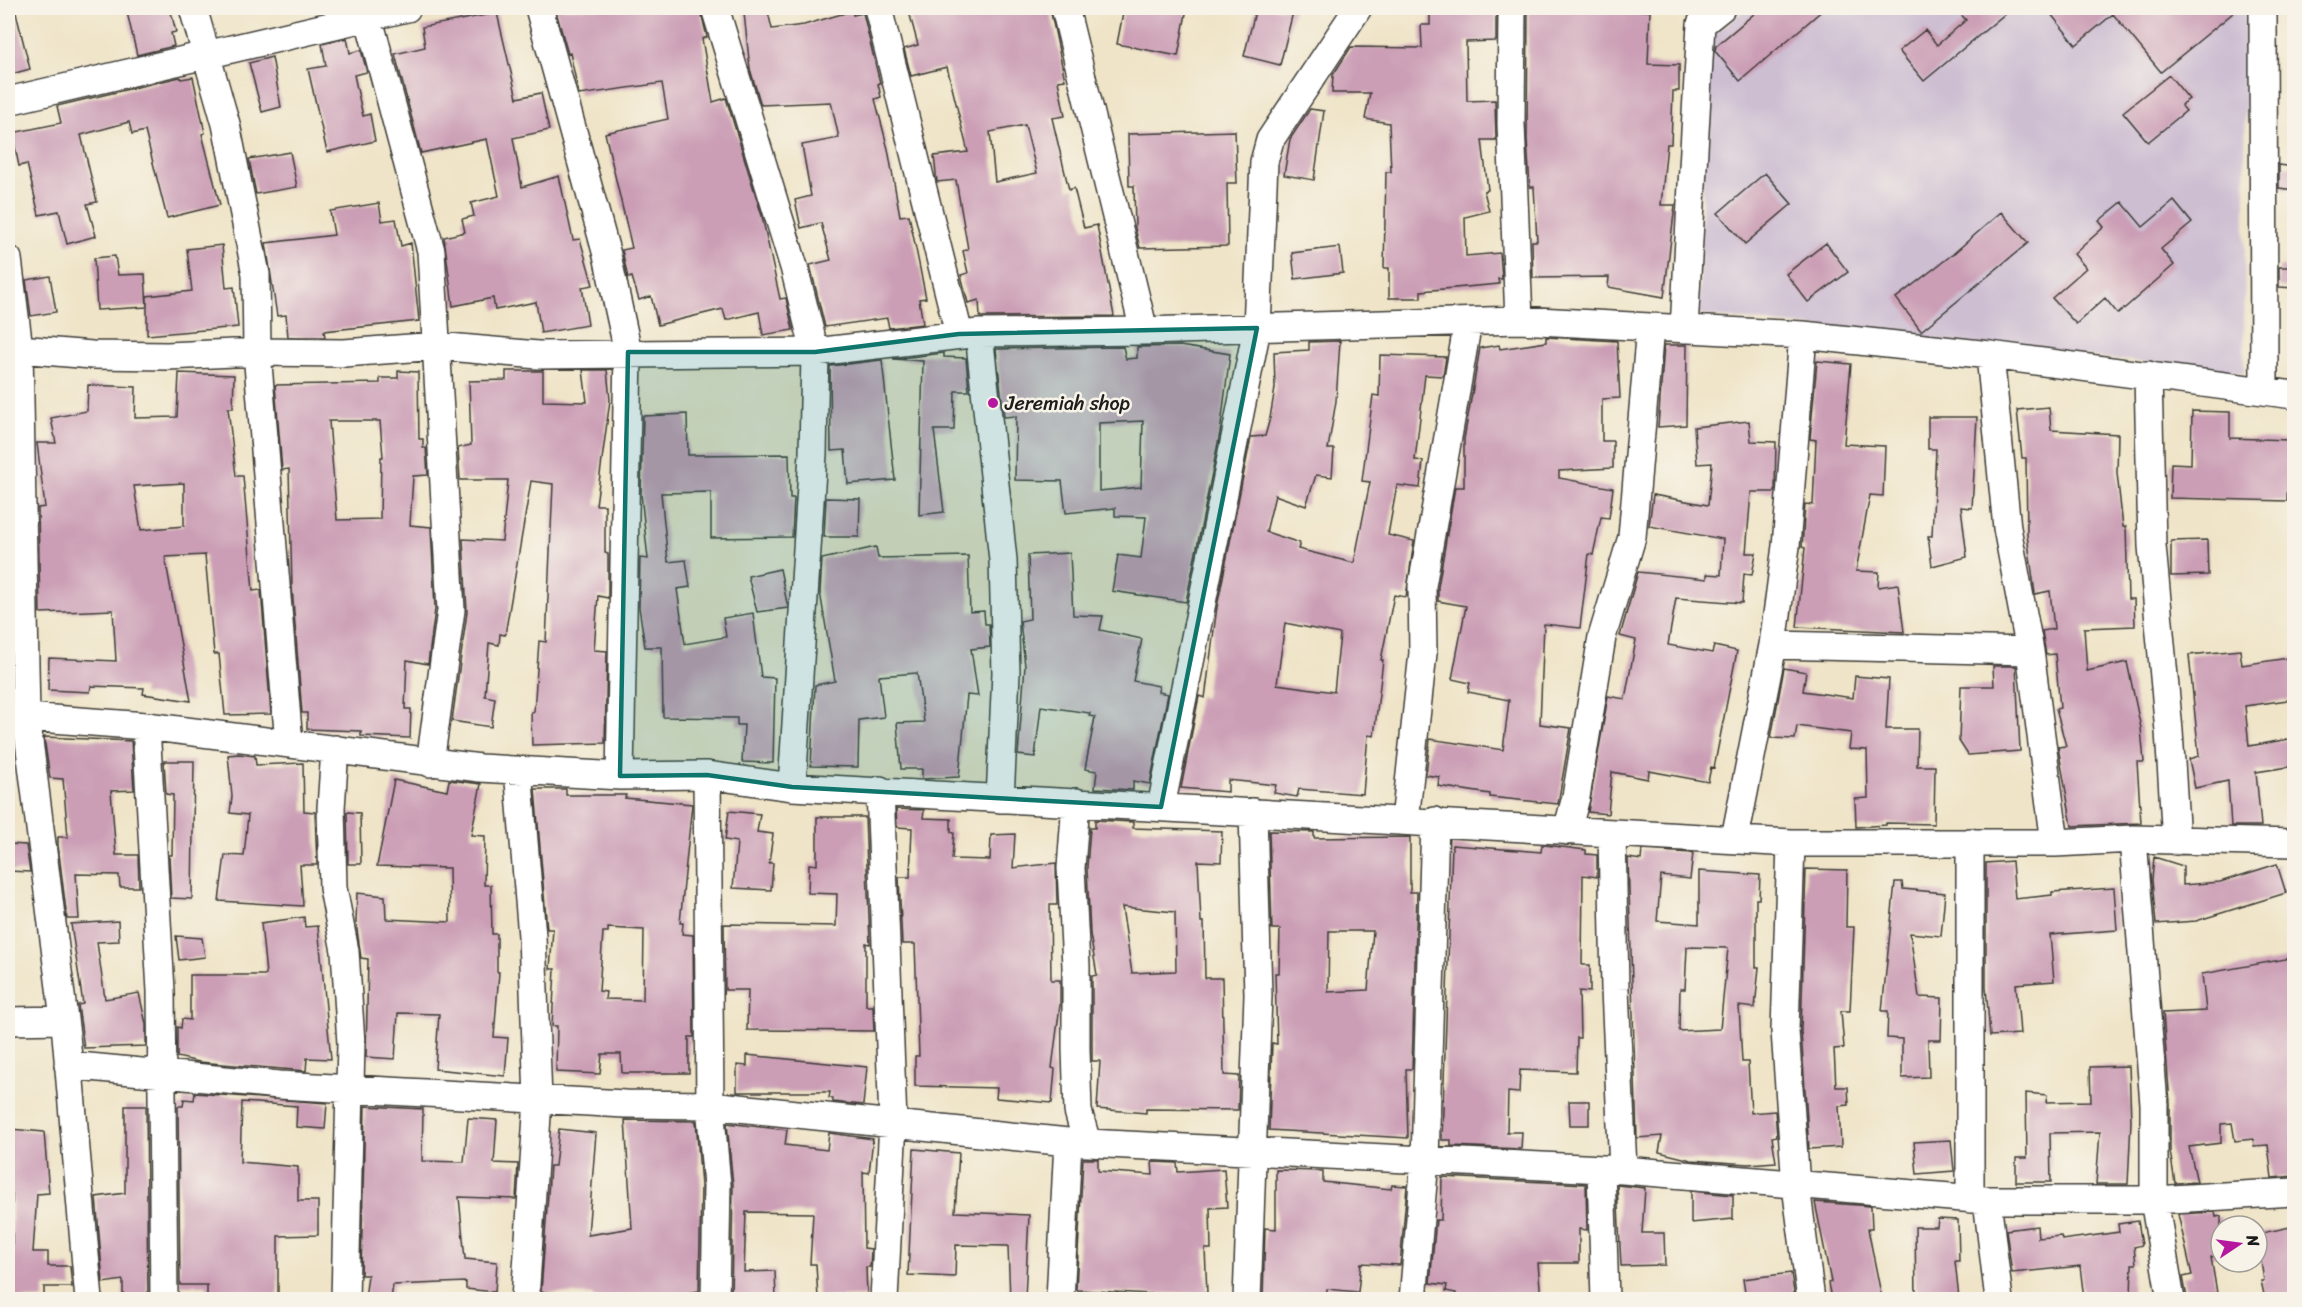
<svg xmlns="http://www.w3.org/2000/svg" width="2302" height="1307" font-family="Sriracha,sans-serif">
	<rect width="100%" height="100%" fill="#f7f3e8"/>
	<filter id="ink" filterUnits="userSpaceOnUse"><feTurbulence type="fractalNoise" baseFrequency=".0167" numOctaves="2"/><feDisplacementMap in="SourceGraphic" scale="12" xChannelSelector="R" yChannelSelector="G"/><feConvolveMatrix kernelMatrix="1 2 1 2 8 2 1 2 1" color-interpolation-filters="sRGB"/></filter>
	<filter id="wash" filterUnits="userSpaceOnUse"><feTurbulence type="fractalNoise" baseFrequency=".008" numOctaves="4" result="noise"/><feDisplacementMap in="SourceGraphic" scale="24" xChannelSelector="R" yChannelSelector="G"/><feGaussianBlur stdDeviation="1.35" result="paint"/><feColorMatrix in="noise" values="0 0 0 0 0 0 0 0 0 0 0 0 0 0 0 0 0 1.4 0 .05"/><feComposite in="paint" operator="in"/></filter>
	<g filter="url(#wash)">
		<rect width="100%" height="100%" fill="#efe4c7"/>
		<path fill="#cdbed2" d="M1747 8H2246L2244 373 1699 315 1707 40Z"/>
		<g id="blocks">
			<path fill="#cb9eb5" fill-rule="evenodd" d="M126 8H170L176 32 171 33 174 46 137 55Z
				M555 8H700L707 37 702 39 713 102 726 98 762 216 780 299 786 298 793 330 763 335 759 312 726 320 723 309 658 325 651 296 639 300 632 277 628 278 622 250 632 248 605 133 668 119 662 83 579 95 570 53 568 54Z
				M767 8 772 29 804 25 852 11 853 15 863 13 880 83 878 84 881 97 875 99 888 149 900 216 909 215 926 298 919 299 923 324 889 328 887 318 825 327 810 265 831 260 821 223 801 228 795 200 811 196 802 145 839 138 831 102 761 105 750 69 744 13Z
				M908 8H1050L1065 80 1058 81 1065 116 1052 118 1069 190 1074 188 1084 228 1097 225 1114 316 980 317 979 300 968 303 961 275 968 273 963 251 968 249 956 180 937 182 934 156 968 152 947 67 911 76 904 49 918 45ZM1025 125 1037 173 995 182 990 132Z
				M1124 8H1187L1178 56 1117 44Z
				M1256 8H1294L1280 65 1244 56Z
				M1528 8H1597L1650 11 1648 64 1679 65V91H1673L1671 144H1667L1661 205H1675L1664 297 1608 287 1609 277 1533 278 1532 241H1537L1534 187H1530L1527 139Z
				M1761 8H1825L1740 81 1715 51 1716 46Z
				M1955 8H2012L1924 81 1899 51 1925 30 1937 45 1966 20Z
				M2046 8H2239L2161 72 2113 14 2076 45Z
				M15 9 30 69 8 75V10Z
				M1496 9V41L1466 42 1467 101 1495 100 1496 140H1482L1488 190 1484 191 1489 211 1465 217 1466 256 1500 253 1502 279H1498L1499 284 1421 291V298H1389V268H1384L1386 172H1391L1389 123 1365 119 1370 93H1332L1333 75 1351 47 1422 48 1421 25H1430V11Z
				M497 13 517 98 541 93 549 130 513 138 522 187 559 176 573 240 580 239 593 285 582 287 588 325 541 333 536 302 495 310 493 298 453 306 444 237 465 232 462 219 474 216 471 203 499 196 487 139 421 153 395 54 425 47 422 27Z
				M347 38 350 53 361 50 367 72 354 75 363 116 370 114 375 141 327 152 308 69 326 66 322 44Z
				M272 57 281 107 262 112 249 63Z
				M2169 75 2189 99 2181 105 2186 111 2148 142 2123 112Z
				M180 77 181 79 193 77 205 133 202 134 220 205 167 218 145 131 132 134 129 122 81 135 97 202 87 204 96 236 67 244 59 211 39 215 27 164 19 166 12 133 61 123 57 106Z
				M1310 109 1324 111 1314 180 1284 175 1290 139Z
				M1235 131 1237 183H1227L1228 246 1140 248 1135 228 1134 186H1129L1128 134Z
				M290 152 297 187 256 194 249 159Z
				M2279 165 2295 167V190L2279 188Z
				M1765 173 1792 204 1745 244 1718 213Z
				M2174 201 2192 223 2161 249 2174 265 2118 314 2105 298 2076 324 2052 298 2086 268 2074 254 2104 227 2099 221 2122 202 2143 227Z
				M379 203 382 221 396 219 401 246 411 243 419 321 324 331 325 337H288L286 315 277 316 266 243 334 235 330 211Z
				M2001 212 2028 243 1921 331 1896 298 1953 254Z
				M1826 243 1848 272 1808 302 1786 274Z
				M222 245 226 288 234 287 238 327 147 335V296L192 291 187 249Z
				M1340 247 1343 273 1295 279 1292 253Z
				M115 256 118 275 145 274 147 307 97 310 94 258Z
				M2279 267H2295V288L2279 287Z
				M50 276 56 312 31 316 26 280Z
				M1546 337 1617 341 1620 398 1602 399V441H1613V468L1559 471V478L1613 488 1609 518 1601 517 1593 555 1589 554 1580 628 1544 624 1540 724 1571 728 1558 804 1490 797V794L1438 786 1439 777 1426 775 1430 739 1503 750 1509 700 1468 692 1470 683 1452 679 1466 606 1438 601V587L1455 487H1464V439L1480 348 1499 345 1500 349 1546 342Z
				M1340 341 1336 401 1328 449H1334L1332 477 1316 475 1306 506 1275 495 1266 532 1300 543 1298 549 1354 563 1370 482 1362 481 1373 395 1379 396 1380 355 1446 357 1443 376 1425 375 1415 460 1423 461 1420 488 1397 485 1388 535 1414 541 1406 597 1394 595 1381 660H1383L1374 736 1368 735 1363 794 1299 789 1297 797 1274 793 1276 785 1228 780V792L1181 788 1199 696 1205 698 1217 607 1251 437 1265 436 1270 418 1275 388 1274 352 1309 350V342ZM1285 623 1340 634 1334 692 1277 684Z
				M1664 345H1687L1686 425 1658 427Z
				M1180 346 1230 354 1220 433 1186 602 1112 591 1118 555 1141 558 1146 517 1115 516V508L1066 513 1062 481 1015 480 1016 416 1004 417 996 349 1123 347 1126 359 1137 358V347ZM1143 421 1141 487 1099 491V423Z
				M944 353V357L966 358 969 391H955L954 430H934L944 512 919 515 923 361 893 359Z
				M882 360 895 480 848 484 845 450 831 451 830 366Z
				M1817 361 1851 364 1844 444 1885 446 1883 496 1870 495 1856 571 1879 572 1878 587 1898 584 1904 632 1797 627 1805 548 1802 547 1805 504 1813 505 1816 440 1810 439Z
				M583 370H607L610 400 596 505H605V553L608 554V598L598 596 594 650 607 651 605 743 532 745 531 712H534L539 641 546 642 553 484 531 481 505 635 500 634 499 645 489 643 485 696 495 698 491 727 452 721 467 612 463 539 502 541 508 480H460L458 448 471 445 469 381 506 380V371H543V401L587 402Z
				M398 371 418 372 419 439H423V448H426L428 475 413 476 410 525 431 527 435 609 428 664 407 660 405 709H411L410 738 361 736V731L307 729V713H302L292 587 289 469 282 470 275 385 380 383V378H398ZM329 421H380L383 457H381L380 519 337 520Z
				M179 373 234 375 233 408H228L236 476H243L253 591 261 590 271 714 225 715 219 654H214L205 555 165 557 191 701 143 694 144 688 91 686 90 692 48 690 49 658 116 661 113 610 40 613 38 508 45 507 37 443H56L51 418 87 411 88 385 136 387 135 418 177 417ZM184 483V526L141 530 134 486Z
				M2049 407 2051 430 2118 434 2117 473 2123 527H2126L2128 599H2134L2135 626 2084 628 2087 671 2127 662 2141 728 2144 762H2137L2141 823 2072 826 2058 747 2066 746 2056 709 2060 708 2055 654 2046 655 2042 631 2054 629 2050 591 2035 594 2033 579 2027 535 2026 458H2022L2017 410Z
				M2192 411 2230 412V438L2289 440 2287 501 2170 498 2171 463 2191 464Z
				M687 414 688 455 789 454 790 498H794L792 537 711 538V492L661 493 668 562 686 560 690 587 677 589 685 644 726 637 723 618 753 613 761 677 775 678 773 763 742 762 744 725H737V718L663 717 662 647H645L639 607 640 558 648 559 641 494 643 416Z
				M1928 417H1977L1972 508 1961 507 1967 557 1932 566 1928 536H1932L1936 449H1928Z
				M1749 421 1751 441 1776 442 1775 488V492H1751L1746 553H1756L1752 575 1744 574 1742 603 1676 598 1668 645 1712 653 1714 646 1737 651 1714 768 1711 767 1708 782 1649 771 1648 779 1612 772 1608 814 1588 812 1608 696 1625 699 1636 640 1620 636 1638 572 1707 579V574L1721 575 1723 539 1649 526 1653 495 1708 505 1712 463 1697 464 1694 427Z
				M826 498 860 499 859 537H824Z
				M2207 540 2208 575 2171 576V541Z
				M876 547 878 558 968 556 970 612 984 611 985 624H989L990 647 971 649 978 696 967 695 959 777 922 779V769H901L897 723 924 722 917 673 879 676 884 717 859 720 858 767 811 766 815 685 835 681 820 592 822 559Z
				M1070 553 1073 615 1103 616 1100 630 1142 639 1133 681 1159 686 1158 692 1168 694 1150 784 1133 781V790L1095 788 1097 771 1085 769 1095 717 1089 716 1090 713 1041 706 1035 757 1018 755 1025 666 1020 621 1030 619 1028 555Z
				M780 569 788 608 757 612 748 576Z
				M2240 650 2242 665 2295 657V699L2245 706 2249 746 2295 738V766L2256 772 2261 826H2231L2228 781 2195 788 2189 759 2199 756 2189 655Z
				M1993 666H2016L2020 751 1968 755 1959 741 1961 686H1994Z
				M1784 668 1806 672 1803 691 1853 698 1855 676 1889 679 1886 729H1918L1917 766H1935L1934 824 1886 823V825L1856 827 1855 799 1868 798 1867 750 1849 749 1851 733 1797 726 1795 739 1771 738Z
				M44 737 131 741 134 790 111 791 116 855H138L139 887H120L119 875 76 874 79 919H67L58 845V837H68L63 779 50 778Z
				M239 754 255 756 256 765 303 763 304 811 315 812 317 865H300L303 906 219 901 225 855 244 856 248 815 230 813 232 796 228 755Z
				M164 761H194L192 899 171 898 169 855H172L173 795 166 794Z
				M394 780 447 791 449 780 481 784 471 835 485 836 484 885H491L492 934H497V972H499L494 1037 508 1038 505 1076 435 1069 439 1014 398 1013 395 1059 366 1057 368 959 361 958 356 922 357 893 385 896 386 919 450 922 449 868 377 866Z
				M535 789H566V795H626L625 798 692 804 680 923H683L682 934 693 935 694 1037H689V1073H622L621 1054H602L600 1074 556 1072 557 1026H552L555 969H550L553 929H547ZM608 928 644 930 643 1000 605 999 606 992 599 991 603 932H608Z
				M896 809 924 810 923 818 951 819V832L954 833 952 859 990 860 991 835 1015 834 1013 868 1056 863 1057 905H1050L1051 980H1060V1005L1052 1068 1055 1069 1052 1103 996 1098 997 1088 915 1086V1056H919L915 944H902L899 877H910L912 828 897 827Z
				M729 811 760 814 757 832 773 834 769 863H773L771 890 733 888 737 842 725 840Z
				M347 812 360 813 361 864H348Z
				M817 817H865L870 944 866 943V1006H873L874 1031 747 1030 748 990H725L724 924 836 926 837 894 808 893 809 864 817 865Z
				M1095 820 1133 822V828L1222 831 1221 862 1198 861 1201 922H1204L1205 978H1222L1224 1075 1239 1076 1238 1110 1146 1109V1113L1097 1109 1100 1061H1092V976L1097 975 1090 934 1087 868 1090 828H1095ZM1122 907 1175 912 1176 971 1132 973Z
				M1269 831 1314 832V838L1410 837V892H1417L1412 1069H1406L1408 1138 1269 1130 1272 1043 1277 1044 1275 973H1279L1280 929H1272ZM1329 931H1373L1368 990 1328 992Z
				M8 844 26 845 30 872 8 871Z
				M1452 845 1541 852 1542 845H1545L1586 850V854L1597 855V877L1583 875 1582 965H1590V992L1579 991 1580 1038H1577L1576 1072 1520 1070 1519 1093 1508 1092 1507 1132H1522L1521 1149 1451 1146V1140H1442Z
				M1642 850 1693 853 1690 879 1661 876 1657 921 1699 924V871L1760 875 1759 899H1756V967H1759L1755 1008 1739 1006 1742 1062H1748L1751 1113 1775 1111 1777 1136 1772 1137 1776 1162 1748 1164 1691 1160 1659 1152 1662 1136 1637 1138 1628 858 1641 860ZM1687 947 1728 948 1720 1029 1679 1031 1680 989H1685Z
				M2154 857 2183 866V885L2220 882 2277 864 2286 893 2196 921 2156 924 2152 880Z
				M2012 861 2015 899 2052 895V892L2114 888 2117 930 2050 935 2054 981 2016 984 2020 1034 1990 1036 1986 987V863Z
				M1806 869 1847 870 1846 927H1854L1850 1011H1841L1844 1048 1834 1049 1836 1087H1848L1849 1105 1839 1106 1841 1147 1809 1149 1801 1031Z
				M1895 882H1902L1903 889 1945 893 1941 936 1910 933 1919 997 1942 998 1941 1040H1928L1929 1077 1902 1078V1039L1887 1038 1888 1011H1882Z
				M304 917 305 927 318 926 331 1059 307 1058 306 1071 199 1062 177 1057V1027L181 1028 182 1019 190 1020V975H266L261 923Z
				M118 921 119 941 97 942 105 999 139 993 146 1024V1046L84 1048 78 1005 83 1004 71 924Z
				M176 936 202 938 205 957 179 960Z
				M2291 958 2295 977V1176L2272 1178 2268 1145 2254 1146 2253 1139 2235 1141 2232 1123 2221 1124V1143L2189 1147 2197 1182 2175 1183 2170 1151V1103L2163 1013 2206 1011 2202 974Z
				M747 1055 867 1067 863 1105 833 1102V1099L829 1098 830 1092H737V1065L747 1066Z
				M2129 1066 2131 1121 2128 1184H2096L2100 1132 2050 1133 2051 1182H2016V1158H2027L2026 1093 2047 1095 2046 1102 2091 1101 2090 1067Z
				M195 1093 327 1103 325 1129 296 1127 297 1106 242 1102 240 1162 298 1167V1201H318V1235L278 1236V1299H207V1285H180L178 1106H183L184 1099 194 1100Z
				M1569 1101H1589V1125H1570Z
				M125 1106H146L148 1299H123V1280L103 1283 96 1197 125 1193Z
				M365 1106 423 1109 422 1161 464 1162 468 1118 497 1120 494 1163 518 1164 516 1199 459 1197 465 1259 497 1262 495 1292 466 1289V1282L393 1285 391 1299H365L368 1275H361Z
				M625 1120 696 1121 701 1186 699 1291 675 1294 676 1299H594L593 1295 541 1292 550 1166H555L559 1129 596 1133 588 1235 632 1228Z
				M727 1123 787 1130 785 1145 827 1150 829 1133 873 1139 869 1173 863 1172 864 1248 871 1249 870 1267H866L867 1296 818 1298 816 1264H810L813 1213 746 1212 744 1272 775 1271 776 1299H731L733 1185Z
				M10 1129 44 1132 49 1193 37 1194 33 1252H48V1266H70L72 1287H44V1299H12V1194H8Z
				M1951 1140 1954 1171 1917 1174 1914 1142Z
				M914 1149 959 1153 955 1212 1029 1215 1025 1299H1010L1008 1246 956 1245 955 1277 908 1275Z
				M1083 1159H1098V1171L1153 1175 1152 1162 1177 1163 1178 1172 1224 1169 1227 1207 1210 1208 1211 1249H1205L1207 1293 1151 1294 1076 1290Z
				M1276 1170 1323 1171V1182L1391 1189 1392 1185 1407 1186 1400 1265 1361 1263 1358 1292 1327 1289 1326 1299H1263L1265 1228 1276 1229Z
				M1442 1177 1586 1184 1587 1230 1579 1229V1263H1538L1541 1299H1455L1456 1293 1446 1291 1447 1285 1430 1283 1436 1220H1441Z
				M1617 1185 1645 1188 1642 1233H1664L1665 1265 1621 1266Z
				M1691 1191 1733 1195V1219L1691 1223Z
				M1815 1202 1871 1206 1872 1229H1868L1882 1299H1831L1828 1283 1831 1282Z
				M2215 1212 2216 1217 2221 1216V1255L2211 1257 2217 1293 2187 1298 2183 1277 2192 1275 2178 1214Z
				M1938 1219 1958 1220 1959 1261H1955L1959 1299H1916L1915 1227H1937Z
				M2138 1221 2142 1245 2134 1247 2136 1264H2132L2131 1299H2084L2080 1266 2012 1273 2006 1230 2037 1226 2038 1238 2061 1236 2062 1240 2119 1232 2118 1224Z
				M2295 1226V1299H2265L2261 1281H2264L2257 1234Z
				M1791 1273 1795 1299H1746L1743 1279Z"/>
		</g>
	</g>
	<g filter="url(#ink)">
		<use href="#blocks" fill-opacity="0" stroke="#3c3a36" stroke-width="1.5"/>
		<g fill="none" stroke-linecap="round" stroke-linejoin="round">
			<g stroke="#3c3a36" stroke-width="30">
				<path id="minor" d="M193 8 226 124 256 274 257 352 289 744
					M366 8 431 251 451 610 430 763
					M539 8 607 255 628 352 620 776
					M715 8 794 267 815 352 813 454 792 787
					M878 8 959 334
					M1065 8 1144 331
					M1512 8 1511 124 1519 320
					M2263 8 2264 390
					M8 101 407 8
					M8 259 19 349 26 717 66 1035 89 1300
					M1684 329 1701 24 1721 8
					M979 333 1003 560 1006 673 1000 799
					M19 349 92 355 167 356 257 352 344 353 437 346 538 355 815 352 979 333 1144 331 1519 320 1803 335 1990 355 2294 395
					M1990 355 2007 528 2030 651
					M2148 375 2152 546 2169 731 2176 841
					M1773 645 2030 651 2055 843
					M26 717 146 726 480 768 620 776 707 775 792 787 1791 843H2055L2133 839 2294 843
					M146 726 161 991 164 1300
					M335 749 331 808 333 888 345 951 351 1043 345 1300
					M518 770 532 936 538 1100 525 1300
					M707 775 710 1105 717 1185 715 1300
					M880 790 893 1122 884 1300
					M1076 802 1071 868 1076 966V1049L1078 1111 1087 1143
					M1161 807 1257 328 1264 162 1270 140 1358 8
					M1405 821 1423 653 1422 586 1468 322
					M1567 831 1576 797 1602 637 1632 537 1650 327
					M1612 833 1615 989 1623 1170
					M1735 838 1773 645 1786 546 1803 335
					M2133 839 2154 1104V1200L2171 1300
					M1791 843 1785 1031 1796 1186 1811 1300
					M8 1021 64 1020
					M68 1065 279 1085 625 1104 710 1105 1068 1142 1623 1170 1987 1200H2154L2294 1192
					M1601 1170 1605 1300
					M1970 1199V842
					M1987 1200 1999 1300
					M1060 1300 1068 1142
					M1247 1300 1258 995 1253 812
					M1413 1300 1425 1160 1435 821"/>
			</g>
			<use href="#minor" stroke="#fff" stroke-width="27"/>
		</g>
	</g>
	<path fill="#0f766e" fill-opacity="0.2" stroke="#0f766e" stroke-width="4.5" stroke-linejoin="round" d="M1257 328 1161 807 792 787 707 775 620 776 628 352H815L959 334Z"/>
	<circle fill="#b5179e" stroke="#f7f3e8" stroke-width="2" cx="993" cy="403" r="6"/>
	<g text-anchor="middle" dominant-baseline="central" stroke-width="5" stroke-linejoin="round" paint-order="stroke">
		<g font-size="20" fill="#1c1c1c" stroke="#f7f3e8" text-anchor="start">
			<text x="1005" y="403">Jeremiah shop</text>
		</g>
	</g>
	<rect width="2302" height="1307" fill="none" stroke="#f7f3e8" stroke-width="30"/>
	<g transform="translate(2239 1244) rotate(77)"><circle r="28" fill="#f7f3e8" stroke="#9f9d96" stroke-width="1.5"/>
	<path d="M0-4.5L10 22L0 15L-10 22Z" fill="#b5179e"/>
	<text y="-9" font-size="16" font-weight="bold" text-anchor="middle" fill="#1c1c1c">N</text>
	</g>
</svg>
